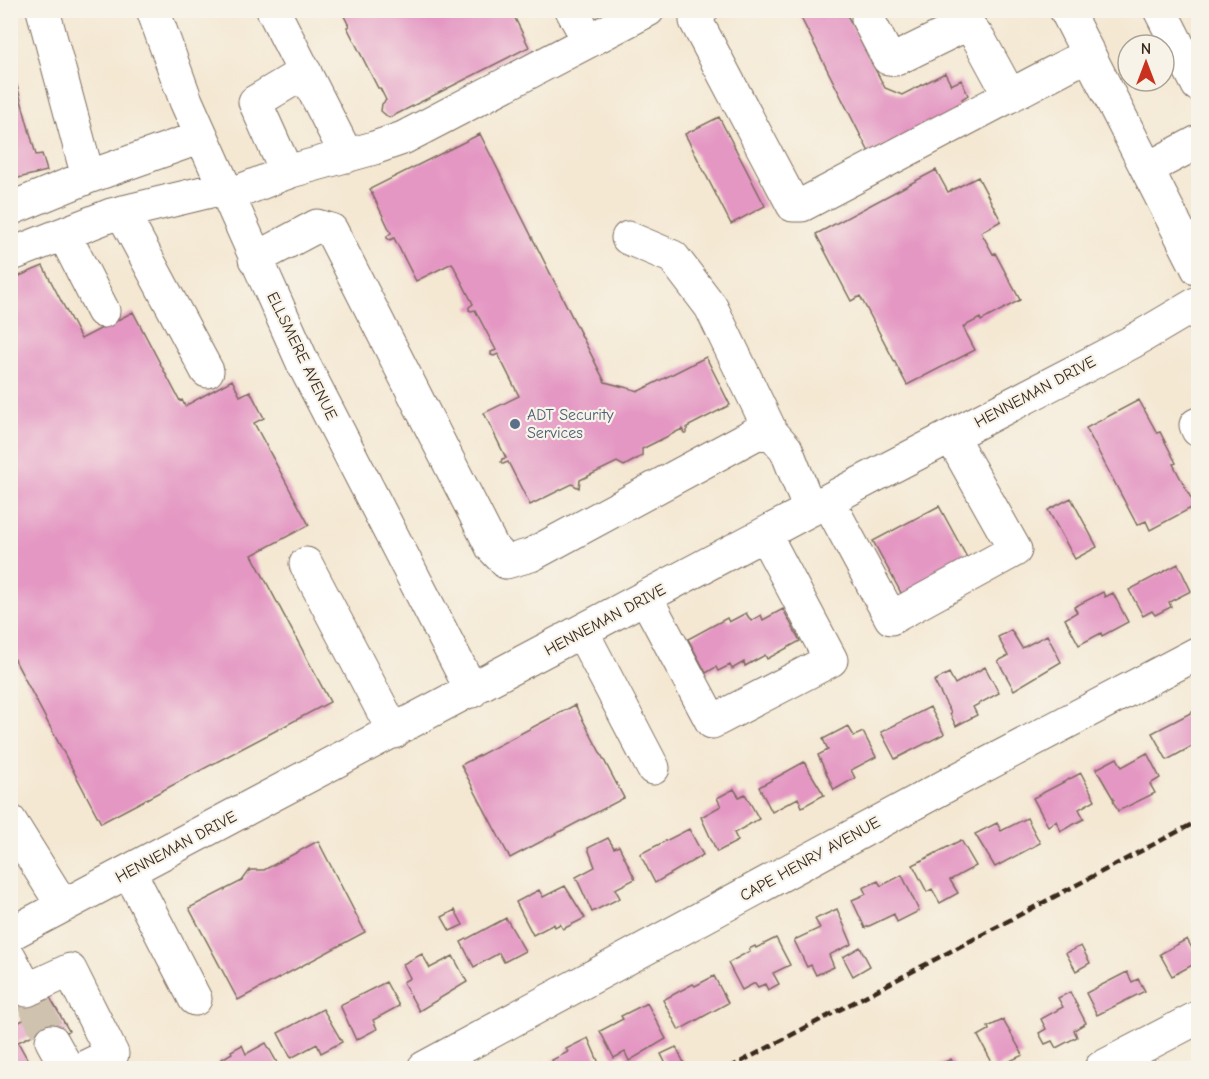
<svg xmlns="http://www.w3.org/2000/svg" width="1209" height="1079" font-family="'Comic Neue',sans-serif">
	<rect width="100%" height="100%" fill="#f7f3e8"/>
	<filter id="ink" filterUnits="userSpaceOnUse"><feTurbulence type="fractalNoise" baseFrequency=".0167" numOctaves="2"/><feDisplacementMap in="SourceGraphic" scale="12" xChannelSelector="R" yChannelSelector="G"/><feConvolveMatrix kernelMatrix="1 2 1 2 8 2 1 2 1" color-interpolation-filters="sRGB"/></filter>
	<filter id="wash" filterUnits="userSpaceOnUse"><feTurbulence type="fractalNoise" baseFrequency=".008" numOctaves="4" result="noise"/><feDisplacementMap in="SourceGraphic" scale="24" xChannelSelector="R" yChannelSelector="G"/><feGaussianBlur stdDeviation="1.35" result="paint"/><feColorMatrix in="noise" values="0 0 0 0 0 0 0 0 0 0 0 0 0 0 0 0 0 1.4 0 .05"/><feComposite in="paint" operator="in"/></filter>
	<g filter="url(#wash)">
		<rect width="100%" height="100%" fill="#f4e8d3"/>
		<g id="blocks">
			<path fill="#e497c3" d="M341 10H511L529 47 393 116 388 117 381 111 382 104 386 100 380 88H378L347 27 349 26Z
				M797 10H849L847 15 885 88 902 95 945 73 951 85 961 80 968 95 962 99 966 106 872 158Z
				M10 60 36 155 42 154 47 171 10 180Z
				M719 117 765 206 731 224 685 134Z
				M480 134 605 382 639 391 706 357 730 405 687 427V433H684L682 429 642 449V456L624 466 617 462 580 480 579 488 572 484 530 505 508 462 503 464 501 462 502 459 506 458 484 413 519 396 498 354 494 356 491 355V352L496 350 475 310 471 311 469 310V307L473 304 452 263 416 281 394 238 390 240 387 238V236L391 233 370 189Z
				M936 170 948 192 978 177 1001 221 981 232 993 254 995 253 1020 300 981 321 980 318 963 327 975 350 907 385 860 296 851 301 816 234Z
				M43 266 81 339 133 312 180 401 182 400 185 406 232 380 240 396 250 391 264 418 254 423 309 525 252 555 330 702 101 823 10 651V280Z
				M1139 400 1157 433 1160 432 1176 463 1173 464 1195 506 1150 530 1146 521 1137 525 1086 428Z
				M1071 498 1097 547 1075 559 1048 510Z
				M939 506 971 565 905 600 873 541Z
				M1178 564 1191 591 1169 602 1171 607 1155 615 1152 611 1143 616 1129 590Z
				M1103 592 1105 597 1113 593 1128 622 1102 636 1101 633 1079 645 1065 619 1077 612 1074 607Z
				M783 609 800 641 767 659 765 655 745 666 744 662 732 669 730 665 718 671 716 667 706 673 688 639 727 618 729 622 746 613 751 621 761 615 763 620Z
				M1011 630 1022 648 1047 635 1061 662 1014 690 998 661 1008 656 998 637Z
				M985 667 999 693 973 707 977 715 956 726 950 714 951 713 934 681 949 673 955 684Z
				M575 705 624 798 510 858 461 765Z
				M930 707 944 734 895 759 881 732Z
				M1198 709V743L1167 760 1152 733Z
				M848 726 854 736 863 732 876 757 851 770 855 778 834 790 818 755 828 750 823 739Z
				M1147 753 1160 778 1150 784 1155 793 1118 811 1113 801 1114 800 1096 769 1117 758 1122 767Z
				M804 762 824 795 802 807 798 798 772 812 759 787Z
				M1081 773 1095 800 1079 809 1084 819 1061 831 1056 821 1048 826 1033 798Z
				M734 789 739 797 745 794 759 819 734 833 738 841 717 852 701 817 721 806 717 798Z
				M1027 818 1040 843 995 867 975 834 997 823 1001 831Z
				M689 829 703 855 655 883 640 854Z
				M608 838 614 848 619 846 635 879 615 889 620 898 592 912 576 877 595 867 588 848Z
				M961 840 976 866 950 880 958 893 940 903 932 889 927 892 913 865Z
				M318 841 365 932 238 1000 189 908 242 881 250 870H264Z
				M902 875 919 911 897 922 894 914 865 928 852 900 866 894 863 888 878 881 881 886Z
				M565 886 585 918 563 929 560 924 555 927 554 924 533 935 516 902 539 890 543 897Z
				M837 909 852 944 829 955 834 967 816 975 811 965 807 967 794 940 820 928 815 919Z
				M455 910 463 925 450 931 442 917Z
				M506 918 525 951 504 962 499 953 474 967 461 942Z
				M776 938 790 965 773 973 779 984 768 990 765 984 758 987 755 983 742 990 728 963 750 951 749 949 755 946 756 948Z
				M1187 939 1193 950 1198 947V962L1172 976 1160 954Z
				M1081 946 1090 963 1076 971 1066 953Z
				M860 947 870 966 853 976 843 957Z
				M422 954 430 968 453 956 467 982 419 1011 403 982 410 978 403 964Z
				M1127 972 1132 982 1138 979 1145 991 1097 1015 1086 993Z
				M714 976 728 1003 679 1030 663 1000 693 984 695 986Z
				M386 982 399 1006 373 1020 377 1029 356 1040 340 1005Z
				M47 992 69 1031 44 1045 37 1033 18 1042 31 1066 27 1068H10V1023L12 1026 27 1018 21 1007Z
				M1070 992 1086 1023 1074 1030 1077 1037 1056 1048 1052 1041 1045 1044 1039 1033 1046 1029 1041 1019 1063 1007 1058 998Z
				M647 1003 666 1039 629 1061 625 1052 614 1058 600 1031 623 1019 621 1016Z
				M323 1009 342 1042 321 1053 317 1044 291 1058 278 1033Z
				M1003 1020 1023 1055 995 1068 978 1036 989 1030 988 1027Z
				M588 1038 601 1068H548L554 1065 552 1060 568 1052 566 1049Z
				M266 1043 279 1066 280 1065 282 1068H220L217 1062 232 1053 231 1051 242 1045 246 1054Z
				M676 1047 685 1065 677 1068H668L661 1054Z
				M951 1059 956 1068H933Z"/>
		</g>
	</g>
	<g filter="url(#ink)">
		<use href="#blocks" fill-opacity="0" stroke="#7c6c5d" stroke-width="1.5"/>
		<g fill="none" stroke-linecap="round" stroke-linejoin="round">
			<path stroke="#cfc2af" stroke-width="33" stroke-dasharray="33 16" stroke-linecap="butt" d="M32 1000 52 1041"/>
			<g stroke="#7c6c5d" stroke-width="35">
				<path id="minor" d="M43 10 88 177 201 137
					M153 10 186 101 303 363 472 691
					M273 10 347 156
					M572 10 589 41
					M702 10 699 12 696 21 793 205H802L1089 54
					M871 10 868 19 888 58 896 59 967 24 961 10
					M1066 10 1198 269
					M1160 10 1198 85
					M967 24 979 39 1010 96
					M1147 169 1198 142
					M287 173 255 102 305 72
					M227 196 291 171 374 148 403 138 648 10
					M10 209 88 177
					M122 212 207 371
					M64 234 103 311
					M628 238 673 257 711 307 771 432
					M10 255 111 215 223 188
					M255 259 317 226 331 230 492 547 506 562 531 555 755 434 771 432 786 449 810 510
					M1198 424 1196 425 1198 430
					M828 501 891 618 1015 550 951 436
					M306 564 394 732
					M646 598 712 722 831 660 765 535
					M582 632 653 768
					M10 821 63 906
					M129 871 195 999
					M10 934 868 479 1132 342 1198 303
					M10 958 27 990 70 970 112 1054 83 1068
					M52 1041 67 1068
					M424 1068 953 782 1198 653
					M1101 1068 1197 1018"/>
			</g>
			<use href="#minor" stroke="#fff" stroke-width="33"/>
			<path stroke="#3b2a1e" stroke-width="4.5" stroke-dasharray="9 4.5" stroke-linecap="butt" d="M729 1068 1198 821"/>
		</g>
	</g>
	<circle fill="#5c6f8a" stroke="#f7f3e8" stroke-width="2" cx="515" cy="424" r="6"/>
	<g text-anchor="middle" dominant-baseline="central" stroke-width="4.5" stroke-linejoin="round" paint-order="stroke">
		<g font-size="16" fill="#3b2a1e" stroke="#f7f3e8">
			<text transform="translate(302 356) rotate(64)">ELLSMERE AVENUE</text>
			<text transform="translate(1035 392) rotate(-28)">HENNEMAN DRIVE</text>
			<text transform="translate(605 620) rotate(-28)">HENNEMAN DRIVE</text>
			<text transform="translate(176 847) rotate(-28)">HENNEMAN DRIVE</text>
			<text transform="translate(810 859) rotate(-29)">CAPE HENRY AVENUE</text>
		</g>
		<g font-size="16" fill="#4e5e75" stroke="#f7f3e8" text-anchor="start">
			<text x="527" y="415">ADT Security<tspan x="527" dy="18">Services</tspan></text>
		</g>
	</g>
	<rect width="1209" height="1079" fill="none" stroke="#f7f3e8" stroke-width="36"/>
	<g transform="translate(1146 63)"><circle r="28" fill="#f7f3e8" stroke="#aca397" stroke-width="1.5"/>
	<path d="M0-4.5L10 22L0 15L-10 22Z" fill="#c8321e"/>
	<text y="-9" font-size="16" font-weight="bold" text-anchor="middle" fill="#3b2a1e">N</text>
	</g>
</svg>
